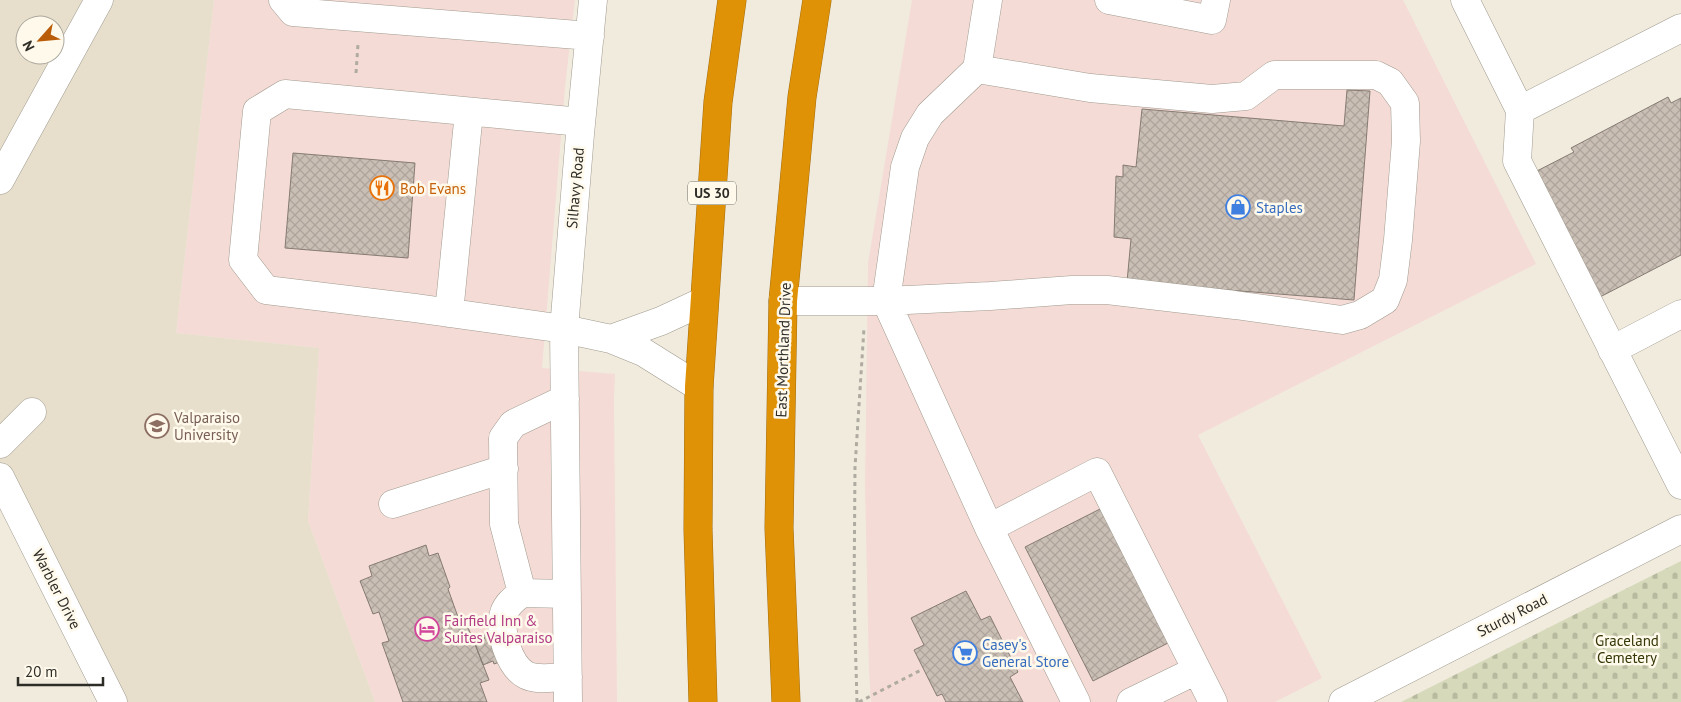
<svg xmlns="http://www.w3.org/2000/svg" width="1681" height="702" font-family="'PT Sans',sans-serif">
	<defs>
		<pattern id="cemetery-stones" width="16" height="16" patternUnits="userSpaceOnUse" patternTransform="scale(1.25)"><rect width="16" height="16" fill="#d6d9ba"/><path d="M2 7V4a2 2 0 0 1 4 0v3zM10 15v-3a2 2 0 0 1 4 0v3z" fill="#b8baa0"/></pattern>
		<pattern id="building-cross-hatch" width="8" height="8" patternUnits="userSpaceOnUse" patternTransform="scale(1.25)"><rect width="8" height="8" fill="#cabfb5"/><path d="M0 0l8 8M0 8l8-8" fill="none" stroke="#aea49c"/></pattern>
	</defs>
	<rect width="100%" height="100%" fill="#f1ebde"/>
	<path fill="#f5dbd6" d="M214 0H575L565 87 542 368 615 374 614 401 617 702H375L308 521 319 348 176 333Z
		M912 0H1403L1536 264 1198 435 1322 678 1275 702H871L869 672 865 486 868 263Z"/>
	<path fill="#e7dfcc" fill-rule="evenodd" d="M0 0H214L176 333 319 348 308 521 375 702H114L13 504 0 511ZM25 25H55V55H25Z"/>
	<path fill="url(#cemetery-stones)" d="M1681 560V702H1401L1681 561Z"/>
	<path fill="url(#building-cross-hatch)" stroke="#857b72" d="M1347 90 1370 91 1354 300 1127 282 1131 239 1114 237 1116 176 1123 177V165L1136 167 1142 109 1344 126Z
		M1668 97 1671 103 1681 98V255L1600 297 1535 172 1574 152 1571 148Z
		M293 153 415 163 408 258 285 248Z
		M1102 508 1170 642 1093 681 1025 547Z
		M426 545 429 556 438 553 450 587 448 589 458 617 463 616 475 644 489 680 480 683 487 702H403L382 643 389 641 379 612 373 614 360 581 372 576 369 566Z
		M966 591 981 620 990 616 1018 672 1010 677 1023 702H946L942 694 937 696 914 650 924 645 911 618Z
		M513 625 523 653 494 664 493 661 483 665 475 644 485 641 484 635Z"/>
	<g fill="none" stroke-linecap="round" stroke-linejoin="round">
		<g stroke="#a09b8f" stroke-width="29">
			<path id="minor" d="M283 0 293 12 590 36
				M1109 0 1212 20 1216 0
				M1465 0 1520 110 1517 161 1681 485
				M977 69 1090 88 1212 99 1246 96 1274 75H1376L1390 82 1405 103 1406 141 1398 240 1393 280 1385 300 1360 315 1342 320 1235 305 1107 290H1072L990 296 886 301 905 167 915 138 930 114 977 69 988 0
				M1520 110 1681 28
				M581 122 285 94 257 111 243 260 266 290 415 308 564 329 611 339 643 352 699 387
				M0 180 99 0
				M783 301H886L989 528 1076 702
				M449 313 469 112
				M611 339 661 321 704 301
				M1612 350 1681 314
				M565 399 513 424 503 438 504 524 522 593 567 594
				M0 444 32 412
				M0 477 113 702
				M393 504 504 469
				M989 528 1097 472 1213 702
				M522 593C514 599 507 604 504 613 498 630 509 666 526 675 538 681 554 677 568 677
				M568 702 564 329 580 134 593 0
				M1131 702 1197 670
				M1343 702 1681 529"/>
		</g>
		<g stroke="#a26e12" stroke-width="29">
			<path id="highway" d="M703 702 698 529 699 387 718 102 732 0
				M786 702 779 528 783 301 802 97 817 0"/>
		</g>
		<path stroke="#afaba0" stroke-width="3" stroke-dasharray="4 4" stroke-linecap="butt" d="M356 73 358 44
			M857 702 854 597 855 467 864 328
			M859 702 923 669"/>
		<use href="#minor" stroke="#fff" stroke-width="28"/>
		<use href="#highway" stroke="#e09206" stroke-width="28"/>
	</g>
	<defs>
		<g id="restaurant-ring" transform="scale(1.25)"><circle r="9.5" fill="#fef9eb" stroke="#e8710a" stroke-width="1.5"/><path d="M-5-6h1v4h1v-4h1v4h1v-4h1v5L-1.5 .5V6h-2V.5L-5-1ZM5-6V6H3V1.5H1.5Q1.5-4 5-6Z" fill="#e8710a"/></g>
		<g id="shop-ring" transform="scale(1.25)"><circle r="9.5" fill="#fef9eb" stroke="#3f7fe0" stroke-width="1.5"/><path d="M-5-2.5h2.3a2.7 3.5 0 0 1 5.4 0H5L5.5 6h-11ZM-1.5-2.5h3a1.5 2.3 0 0 0-3 0Z" fill="#3f7fe0"/></g>
		<g id="university-ring" transform="scale(1.25)"><circle r="9.5" fill="#fef9eb" stroke="#8d6e63" stroke-width="1.5"/><path d="M0-5L7-2L0 1L-7-2ZM-4 1L0 2.5L4 1V4Q0 6-4 4Z" fill="#8d6e63"/></g>
		<g id="hotel-ring" transform="scale(1.25)"><circle r="9.5" fill="#fef9eb" stroke="#d1479c" stroke-width="1.5"/><path d="M-6-4.5h1.5V1H6V5H4.5V3h-9V5H-6ZM-4 0a1.8 1.8 0 1 1 3.6 0ZM.5 0V-2.5h3Q6-2.5 6 0Z" fill="#d1479c"/></g>
		<g id="supermarket-ring" transform="scale(1.25)"><circle r="9.5" fill="#fef9eb" stroke="#3f7fe0" stroke-width="1.5"/><path d="M-6-5.5h2.5l.6 2H6L4.5 2H-2.5L-4.4-4H-6ZM-1.5 3.2a1.3 1.3 0 1 0 .1 0ZM3 3.2a1.3 1.3 0 1 0 .1 0Z" fill="#3f7fe0"/></g>
	</defs>
	<g fill-rule="evenodd">
		<use href="#restaurant-ring" x="382" y="188"/>
		<use href="#shop-ring" x="1238" y="207"/>
		<use href="#university-ring" x="157" y="426"/>
		<use href="#hotel-ring" x="427" y="629"/>
		<use href="#supermarket-ring" x="965" y="653"/>
	</g>
	<g text-anchor="middle" dominant-baseline="central" stroke-width="5" stroke-linejoin="round" paint-order="stroke">
		<rect fill="#fef9eb" stroke="#6c6a62" stroke-width="1" x="688" y="181.5" width="48" height="23" rx="4"/>
		<g font-size="14" font-weight="bold" fill="#2e2c27">
			<text x="712" y="193">US 30</text>
		</g>
		<g font-size="15" fill="#c56008" stroke="#fef9eb" text-anchor="start">
			<text x="400" y="188">Bob Evans</text>
		</g>
		<g font-size="15" fill="#2e2c27" stroke="#fef9eb">
			<text transform="translate(575 188) rotate(-85)">Silhavy Road</text>
			<text transform="translate(783 350) rotate(-88)">East Morthland Drive</text>
			<text transform="translate(57 589) rotate(63)">Warbler Drive</text>
			<text transform="translate(1512 615) rotate(-27)">Sturdy Road</text>
		</g>
		<g font-size="15" fill="#366cbe" stroke="#fef9eb" text-anchor="start">
			<text x="1256" y="207">Staples</text>
			<text x="982" y="644">Casey's<tspan x="982" dy="17">General Store</tspan></text>
		</g>
		<g font-size="15" fill="#785e54" stroke="#fef9eb" text-anchor="start">
			<text x="174" y="417">Valparaiso<tspan x="174" dy="17">University</tspan></text>
		</g>
		<g font-size="15" fill="#b23c85" stroke="#fef9eb" text-anchor="start">
			<text x="444" y="620">Fairfield Inn &amp;<tspan x="444" dy="17">Suites Valparaiso</tspan></text>
		</g>
		<g font-size="15" fill="#343706" stroke="#fef9eb">
			<text x="1627" y="640">Graceland<tspan x="1627" dy="17">Cemetery</tspan></text>
		</g>
	</g>
	<g transform="translate(40 40) rotate(243)"><circle r="24" fill="#fef9eb" stroke="#aba79d"/>
	<path d="M0-4L9 19L0 12L-9 19Z" fill="#ba5d09"/>
	<text y="-8" font-size="14" font-weight="bold" text-anchor="middle" fill="#2e2c27">N</text>
	</g>
	<path d="M18 677v8h85v-8" fill="none" stroke="#2e2c27" stroke-width="2.5"/>
	<text x="25" y="677" font-size="15" fill="#2e2c27" stroke="#fef9eb" stroke-width="4" paint-order="stroke">20 m</text>
</svg>
